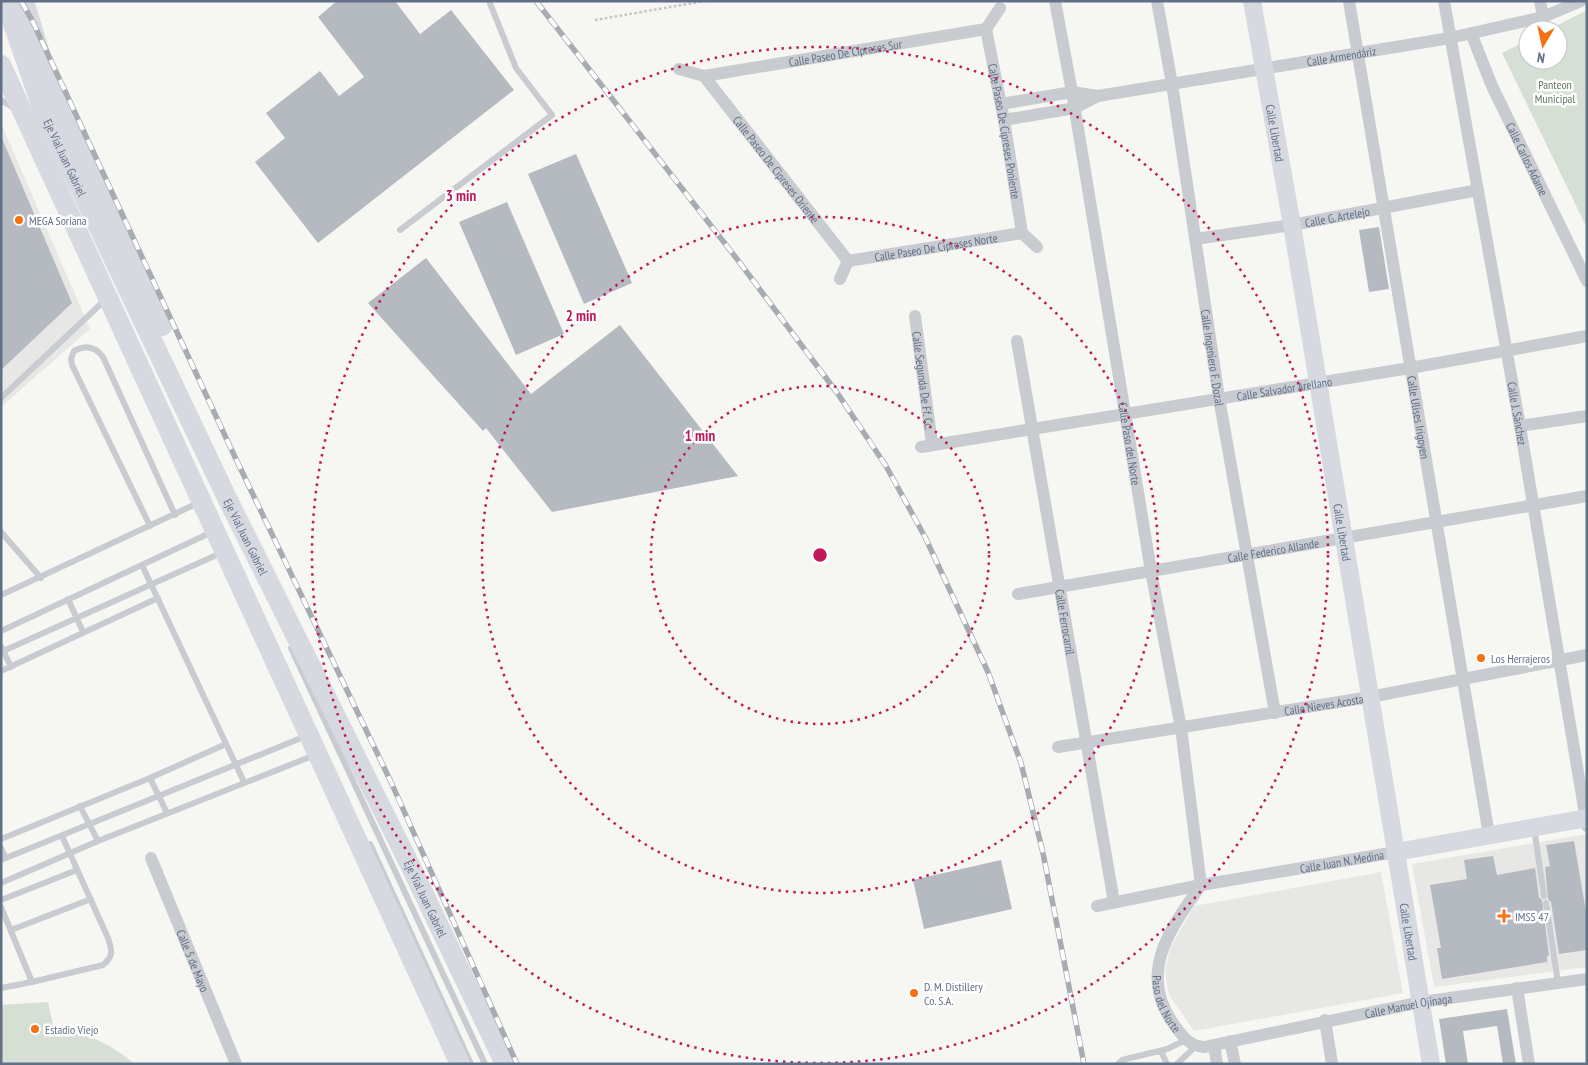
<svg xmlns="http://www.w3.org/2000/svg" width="1588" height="1065" font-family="'PT Sans Narrow',sans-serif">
	<rect width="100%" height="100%" fill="#f6f7f3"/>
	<path fill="#e7e7e6" d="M1 123 90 329 1 407Z
		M1587 834V967L1434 987 1412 864Z
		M1381 872 1403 993 1194 1031 1169 995 1165 972 1170 948 1194 906Z"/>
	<path fill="#d6dfd3" d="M1587 10V228L1502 53 1528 40V60H1558V30H1548Z
		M48 1002 53 1025C83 1033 110 1042 134 1064H1V1005Z"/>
	<path fill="#b5bac1" d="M337 1H395L420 34 451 10 514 90 318 243 255 162 285 138 266 113 320 71 339 96 364 77 318 17Z
		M1 136 72 303 1 370Z
		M576 154 632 283 584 304 528 174Z
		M507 202 564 334 516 355 459 222Z
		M1379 227 1389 289 1369 292 1359 230Z
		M426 258 531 394 620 325 738 476 552 512 486 428 483 431 368 303Z
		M1574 841 1587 918V950L1559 954 1551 902 1548 899 1545 867 1550 866 1546 845Z
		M1493 856 1497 875 1535 868 1539 897 1542 900 1549 956H1547V962L1442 979 1437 948H1441L1430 885 1467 879 1464 860Z
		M1001 860 1012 909 924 929 913 880Z
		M1507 1009 1516 1064H1503L1497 1026 1463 1031 1468 1064H1446L1439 1019Z"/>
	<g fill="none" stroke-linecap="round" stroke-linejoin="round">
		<path stroke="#c1c3c5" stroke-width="2.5" stroke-dasharray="2.5 2.5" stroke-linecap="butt" d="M595 20 705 1"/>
		<path stroke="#c8cbcf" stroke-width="6" d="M1 100 17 110
			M400 230 552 115 516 68 489 1
			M1 398 105 300
			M150 526 72 365 71 359 74 351C85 345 95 346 103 357L175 515
			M1 532 41 578
			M142 565 244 782
			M1 595 198 503
			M68 599 83 632
			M1 631 212 532
			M1 646 11 667
			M291 648 485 1064
			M1 652 221 553
			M1 671 158 598
			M150 778 167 813
			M80 806 98 841
			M1534 828 1544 896
			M1 839 150 778 226 744
			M370 844 471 1064
			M1 848 6 858
			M1 860 306 736
			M1 883 98 841 315 755
			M1 900 77 870
			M1546 903 1558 983
			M1 907 32 982 103 965C114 956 112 950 108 938L62 836
			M11 930 91 899
			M1 988 32 982
			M1161 1051 1167 1064
			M1118 1064 1122 1060 1167 1049 1186 1040
			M1177 1064 1196 1046"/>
		<g stroke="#c8cbcf" stroke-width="12">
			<path id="s1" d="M1055 1 1072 92 1151 571 1181 728 1201 885C1170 929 1136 974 1175 1026 1183 1037 1190 1046 1204 1047L1421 1002 1587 979"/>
			<path id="s2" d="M1157 1 1172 84 1219 398 1275 713"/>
			<path id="s3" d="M1349 1 1489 835"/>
			<path id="s4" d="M1444 1 1520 426 1587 826"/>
			<path d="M1540 1 1543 17"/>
			<path id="s5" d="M986 29 1004 120 1022 233"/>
			<path d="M986 29 1000 8"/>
			<path id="s6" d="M1471 33 1492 86 1587 281"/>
			<path id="s7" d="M679 69 704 76 986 29"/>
			<path id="s8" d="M704 76 848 261"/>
			<path id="s9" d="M1001 104 1072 92 1098 96 1450 38 1543 17 1581 1"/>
			<path d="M1004 120 1075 108 1098 96"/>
			<path d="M1022 233 1037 247"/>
			<path id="s10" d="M1195 239 1292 225 1478 190"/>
			<path id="s11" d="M848 261 1022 233"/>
			<path d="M840 279 848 261"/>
			<path id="s12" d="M915 316 932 444"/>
			<path id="s13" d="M1017 341 1114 902"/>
			<path d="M1520 426 1587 416"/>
			<path id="s14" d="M921 447 1410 368 1587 336"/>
			<path id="s15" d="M1018 594 1587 496"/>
			<path id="s16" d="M1058 747 1370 697 1587 655"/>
			<path id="s17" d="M151 858 236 1064"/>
			<path id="s18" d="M1097 906 1201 885 1396 852"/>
			<path d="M1517 988 1529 1064"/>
			<path d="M1325 1020 1332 1064"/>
			<path d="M1230 1041 1235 1064"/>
			<path d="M1214 1045 1217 1064"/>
		</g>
		<g stroke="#d6d9df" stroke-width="18">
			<path id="s19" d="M1252 1 1292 225 1431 1064"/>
			<path d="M1396 852 1587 818"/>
		</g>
		<g stroke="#d6d9df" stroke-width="20">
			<path id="s20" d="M5 1 43 110 227 498 410 865 505 1064"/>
			<path d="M24 1 51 90 162 326"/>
			<path d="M1 65 460 1064"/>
		</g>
		<g stroke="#a7acb3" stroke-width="5.5">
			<path id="rail" d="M21 1 32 20 234 455 391 782 517 1064
				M536 1 737 259 838 394 886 466 925 537 988 672 1021 763 1043 853 1084 1064"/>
		</g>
		<use href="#rail" stroke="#fff" stroke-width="4" stroke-dasharray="11" stroke-linecap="butt"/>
	</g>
	<g fill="none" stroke="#c2185b" stroke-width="2.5" stroke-dasharray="2.5 5">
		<circle cx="820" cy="555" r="169"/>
		<circle cx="820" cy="555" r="338"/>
		<circle cx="820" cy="555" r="508"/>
	</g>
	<g fill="#f67014" stroke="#fff" stroke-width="2">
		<circle cx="19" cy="220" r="5"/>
		<circle cx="1481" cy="658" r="5"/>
		<path d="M1501.5 908.5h5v5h5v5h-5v5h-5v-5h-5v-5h5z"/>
		<circle cx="914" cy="993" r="5"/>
		<circle cx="35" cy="1029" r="5"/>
	</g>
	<g text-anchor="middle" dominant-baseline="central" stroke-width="5" stroke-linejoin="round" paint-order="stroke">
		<g font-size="12" fill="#627087" stroke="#fff">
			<text stroke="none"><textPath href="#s7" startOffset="169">Calle Paseo De Cipreses Sur</textPath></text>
			<text stroke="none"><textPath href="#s9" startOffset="345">Calle Armendáriz</textPath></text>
			<text stroke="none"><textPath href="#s5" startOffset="104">Calle Paseo De Cipreses Poniente</textPath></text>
			<text stroke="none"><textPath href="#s19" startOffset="134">Calle Libertad</textPath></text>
			<text stroke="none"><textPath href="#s20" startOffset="168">Eje Vial Juan Gabriel</textPath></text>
			<text stroke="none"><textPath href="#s6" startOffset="138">Calle Carlos Adame</textPath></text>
			<text stroke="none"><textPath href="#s8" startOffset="118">Calle Paseo De Cipreses Oriente</textPath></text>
			<text stroke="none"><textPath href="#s10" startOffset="144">Calle G. Artelejo</textPath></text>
			<text stroke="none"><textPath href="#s11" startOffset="89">Calle Paseo De Cipreses Norte</textPath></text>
			<text stroke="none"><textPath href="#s2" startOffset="361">Calle Ingeniero F. Dozal</textPath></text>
			<text stroke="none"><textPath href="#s12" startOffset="65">Calle Segunda De Ff. Cc.</textPath></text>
			<text stroke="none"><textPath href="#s14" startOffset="368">Calle Salvador Arellano</textPath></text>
			<text stroke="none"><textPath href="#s4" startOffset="419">Calle J. Sánchez</textPath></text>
			<text stroke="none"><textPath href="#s3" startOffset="422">Calle Ulises Irigoyen</textPath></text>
			<text stroke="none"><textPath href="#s1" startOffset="449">Calle Paso del Norte</textPath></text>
			<text stroke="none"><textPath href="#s19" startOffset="539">Calle Libertad</textPath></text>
			<text stroke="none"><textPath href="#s20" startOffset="588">Eje Vial Juan Gabriel</textPath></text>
			<text stroke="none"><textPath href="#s15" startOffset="259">Calle Federico Allande</textPath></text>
			<text stroke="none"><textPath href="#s13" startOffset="285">Calle Ferrocarril</textPath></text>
			<text stroke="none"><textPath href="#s16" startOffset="269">Calle Nieves Acosta</textPath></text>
			<text stroke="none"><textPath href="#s18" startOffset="249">Calle Juan N. Medina</textPath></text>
			<text stroke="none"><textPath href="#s20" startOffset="992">Eje Vial Juan Gabriel</textPath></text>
			<text stroke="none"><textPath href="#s19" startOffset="944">Calle Libertad</textPath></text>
			<text stroke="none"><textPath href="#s17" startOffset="111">Calle 5 de Mayo</textPath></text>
			<text stroke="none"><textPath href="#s1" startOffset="1028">Paso del Norte</textPath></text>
			<text stroke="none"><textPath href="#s1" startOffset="1298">Calle Manuel Ojinaga</textPath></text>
		</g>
		<g font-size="12" fill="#5f795e" stroke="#fff">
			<text x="1555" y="84">Panteon<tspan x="1555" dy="14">Municipal</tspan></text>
		</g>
		<g font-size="12" fill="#627087" stroke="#fff" text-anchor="start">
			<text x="29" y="220">MEGA Soriana</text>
			<text x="1491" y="658">Los Herrajeros</text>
			<text x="1515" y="916">IMSS 47</text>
			<text x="924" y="986">D. M. Distillery<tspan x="924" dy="14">Co. S.A.</tspan></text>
			<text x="45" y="1029">Estadio Viejo</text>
		</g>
	</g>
	<circle cx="820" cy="555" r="8" fill="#c2185b" stroke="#fff" stroke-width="2.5"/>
	<g font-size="15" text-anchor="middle" font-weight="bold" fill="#c2185b" stroke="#fff" stroke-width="5" stroke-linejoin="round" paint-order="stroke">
		<text x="461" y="201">3 min</text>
		<text x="581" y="321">2 min</text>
		<text x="700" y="441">1 min</text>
	</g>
	<rect width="1588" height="1065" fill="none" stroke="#627087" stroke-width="5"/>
	<g transform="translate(1543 45) rotate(189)"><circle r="24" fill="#ffffff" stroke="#c0c6cf"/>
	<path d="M0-4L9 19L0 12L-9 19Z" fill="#f67014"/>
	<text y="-8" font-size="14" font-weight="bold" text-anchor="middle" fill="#627087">N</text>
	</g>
</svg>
